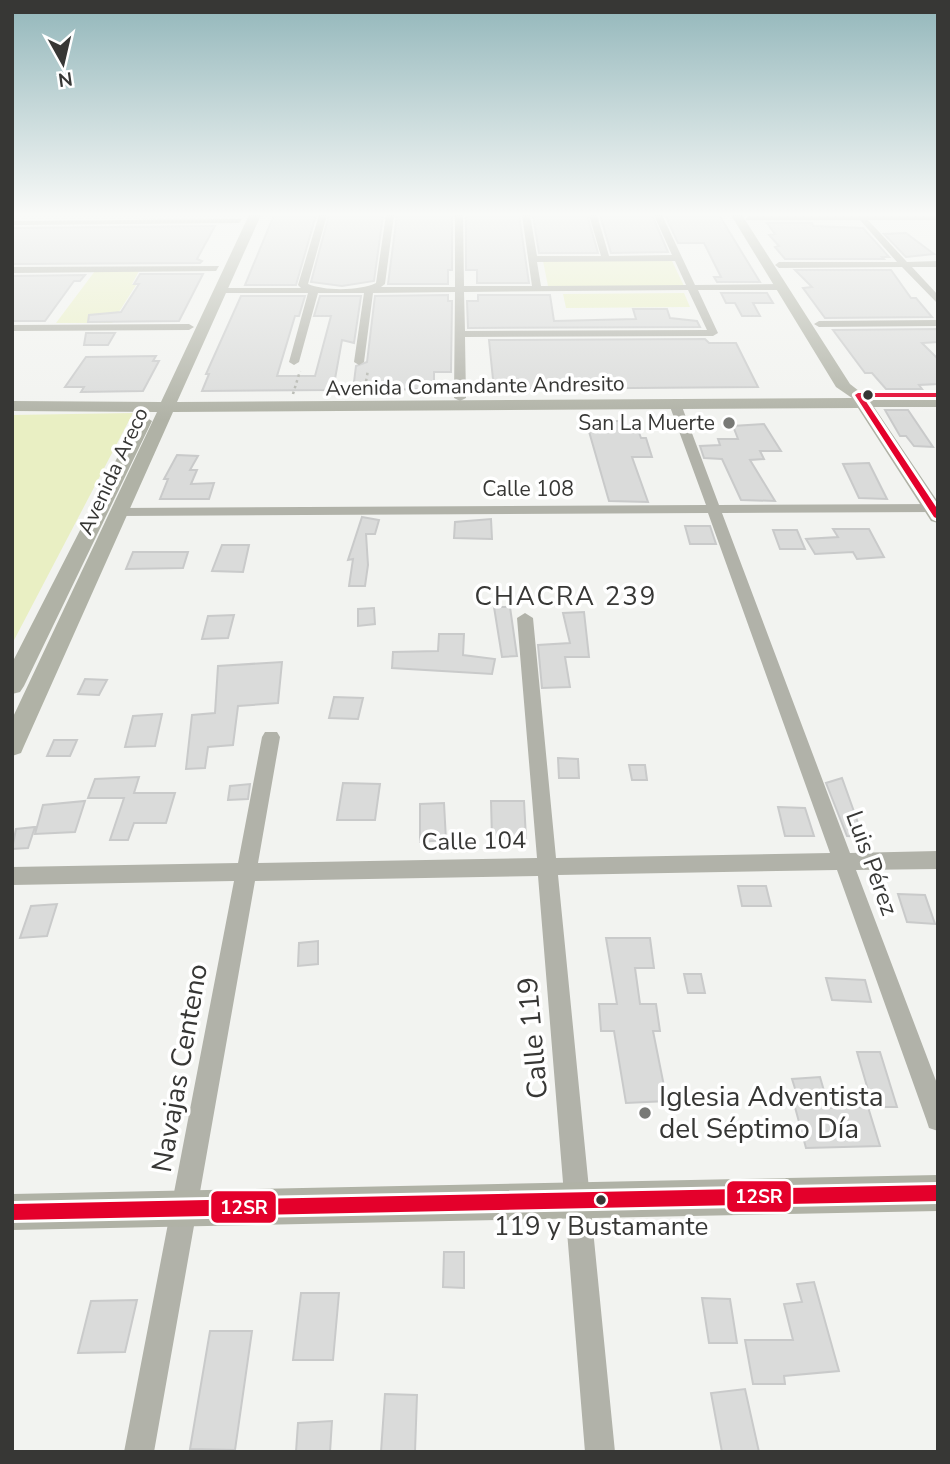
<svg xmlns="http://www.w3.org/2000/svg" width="950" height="1464" font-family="'Nunito Sans',sans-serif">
	<rect width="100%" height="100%" fill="#f2f3f0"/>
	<path fill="#e9efc3" d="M543 261H672L684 286H548Z
		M95 271H139L132 284 136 285 112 323H56Z
		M684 293 690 307 566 308 563 294Z
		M133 413 12 644V415Z"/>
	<path fill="#dadbda" stroke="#c9caca" stroke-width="2" d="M274 215H316L296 285H245Z
		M329 215H383L374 281 342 286 311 282Z
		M397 215H452V270H448V284H388Z
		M466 215H519L529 283H477V270H466Z
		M533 215H587L598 253H539Z
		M600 215H652L668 252 611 253Z
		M665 215H719L760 282H717L714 277H721L704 243H678Z
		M767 223H812L813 226 863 228 889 257H882L884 259H785L775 247 779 246 769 235 775 234Z
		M215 226 197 259 202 261 200 263 12 264V228Z
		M906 233 934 254 906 257 884 234Z
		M795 270H891L911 298H916L932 317 825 318 803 288 812 287Z
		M140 274H203L179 321 88 322 89 315 121 312 139 284H134Z
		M85 275 80 281H74L45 321H12V276Z
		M721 293H767L773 303H753L760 316H742L735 303H726Z
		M448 295V301H452L451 372H434V389L353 390 356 366 367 362 375 296Z
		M478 295H550L554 321 636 319 633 309H667L670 318 697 321 700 327 468 328 467 301H478Z
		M241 296H305L299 316H295L277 376H315L331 316H314L320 296H361L354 343 342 340 333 390 202 391 209 374H206Z
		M938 329V342L922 343 938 359V384L919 385 922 389H886L872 373H865L833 330Z
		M86 333H115L108 345H84Z
		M705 339 709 343H736L758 387 494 389 489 340Z
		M156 356 153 361H159L143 391 81 392 84 387H65L86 357Z
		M885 410H908L933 447 914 446 906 436H900Z
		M586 421H620L621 428 637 427 641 438H646L652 457H632L648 502 609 501Z
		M764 424 781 451H760L764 459 750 460 775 501 741 500 722 459 704 458 700 446 720 445 718 439H738L733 426Z
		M177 455 198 456 190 470H197L191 484 214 483 209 499H160L168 479H164Z
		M869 463 887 499 859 498 843 464Z
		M362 517 379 520 375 534H366L368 565 365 586H349L353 559 348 560Z
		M491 519 492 539 454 538 455 522Z
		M685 526H710L716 544H690Z
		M833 529H869L884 557 857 559 853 552 815 554 806 539 838 537Z
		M773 530H797L805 549H780Z
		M222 545H249L243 572 212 571Z
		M133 552H188L183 568 126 569Z
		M494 607H510L517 656 502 657Z
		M374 608 375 624 358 626V609Z
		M584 612 589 657H565L570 687 542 688 538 645 570 643 563 613Z
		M234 615 228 638 202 639 208 616Z
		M439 634H464L463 655 495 659 492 674 392 668 393 652 438 651Z
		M282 662 278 703 238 706 233 745 208 747 205 768 186 769 192 715 215 713 218 666Z
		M85 679 107 680 99 695 78 694Z
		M334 697 363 698 358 719 329 718Z
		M162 714 155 746 125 747 133 716Z
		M54 740H77L70 756H47Z
		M558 758 578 759 579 778H559Z
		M629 765H645L647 780H632Z
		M139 777 134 793H175L166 823H134L128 840H110L124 798H88L95 779Z
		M842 778 852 806 863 837 847 836 826 783Z
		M343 783 380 784 375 820H337Z
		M250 784 248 799 228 800 230 786Z
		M85 801 75 832 35 834 43 805Z
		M491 801H524L526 838H492Z
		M444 803 446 840 420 842V804Z
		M778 807 805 808 814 836H785Z
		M35 827 28 848 12 849 16 829Z
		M738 886H766L771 906H742Z
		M898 894 925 895 935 924 907 922Z
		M57 904 47 936 20 938 31 906Z
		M606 938H650L654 968H635L640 1004H656L660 1031H653L667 1101 626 1103 614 1031H601L599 1004H617Z
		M318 941V964L298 966 299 943Z
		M684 974H701L705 993H688Z
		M826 978 865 980 871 1002 832 1000Z
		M857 1052H880L897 1107H873Z
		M820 1077 829 1108 868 1107 880 1146 806 1148 792 1096 797 1095 792 1079Z
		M444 1252H464V1288L443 1287Z
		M814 1282 839 1371 784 1376 785 1384H753L745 1340H793L784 1304 802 1302 797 1284Z
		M301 1293H339L333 1360H293Z
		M702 1298 730 1299 737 1343H709Z
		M137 1300 125 1352 78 1353 91 1301Z
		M210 1331H252L235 1450 190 1449Z
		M745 1389 759 1452H722L711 1393Z
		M385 1394 417 1395 415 1452H381Z
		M332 1421 330 1452H296L298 1423Z"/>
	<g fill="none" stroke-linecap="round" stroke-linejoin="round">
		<path stroke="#b1b3ac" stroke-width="2.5" stroke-dasharray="2.5 3.5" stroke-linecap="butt" d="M364 393 368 370
			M293 394 300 371"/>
		<path fill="#b1b2a9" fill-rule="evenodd" d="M319 215H327L308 284C324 291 360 291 376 283L386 215H394L385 284 381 287H455V215H463L464 286H532L522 215H530L537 256H601L589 215H597L609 256 672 255 654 215H662L695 285 782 284 787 287 782 290H698L718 333 713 336 465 337 466 398 460 401 454 398 455 292 373 293 364 362 359 365 354 362 364 293H318L299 362 294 365 289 362 308 293H218L216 291 221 288H301L298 285ZM675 261 686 285 541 286 537 262ZM688 290 707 330 465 331 464 292Z
			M748 216H938V220H868L907 262 938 261V267H912L938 295V304L902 267 779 268 775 265 779 262H897L860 220H745Z
			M242 219 239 223 12 225V221Z
			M219 266 216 271 12 273V267Z
			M938 320V326L819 327 814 324 819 321Z
			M12 325 189 324 194 327 189 330 12 331Z
			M675 401 681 404 719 505 938 504V512L722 513 850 853 938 851V869L856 870 938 1086V1131L929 1128 926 1119 837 870 558 875 615 1452H585L538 876 255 881 154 1452H124L234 881 12 885V867L238 863 262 737 265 732H277L280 737 258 863 537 858 517 618 525 613 533 618 556 858 830 853 708 513 119 516 112 512 119 508 706 505 669 404Z"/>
		<path fill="#b0b2a6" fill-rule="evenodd" d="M249 215H261L177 402 852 398 836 387 731 215H742L850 384 868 398 938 397V407H874L938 502V523L931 521 858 408 173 412 24 746 21 753 12 756V719L157 412 12 411V401L161 402Z
			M144 416 152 421 24 686 20 692 12 694V663L136 421Z
			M938 1175V1211L12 1230V1194Z"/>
		<g stroke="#fff" stroke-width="6">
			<path id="bus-1" d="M858 393H938V397H863L938 510V519L934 517 855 395Z
				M938 1185V1201L12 1220V1204Z"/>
		</g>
		<use href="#bus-1" fill="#e4002b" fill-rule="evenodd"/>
	</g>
	<linearGradient id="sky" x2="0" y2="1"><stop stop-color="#92b6ba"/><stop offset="0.51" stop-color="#f9faf8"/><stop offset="1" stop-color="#f9faf8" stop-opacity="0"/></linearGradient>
	<rect width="950" height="420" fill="url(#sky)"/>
	<g fill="#373735" stroke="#fff" stroke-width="2.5">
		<circle cx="868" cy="395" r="6"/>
		<circle cx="601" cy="1200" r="6"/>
	</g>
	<g fill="#787976" stroke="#fff" stroke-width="2.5">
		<circle cx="729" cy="423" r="7"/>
		<circle cx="645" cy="1113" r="7"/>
	</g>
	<g text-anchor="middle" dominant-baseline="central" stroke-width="7" stroke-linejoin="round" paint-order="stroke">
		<g font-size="21" fill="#373735" stroke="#fff">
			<text transform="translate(475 386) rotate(-1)">Avenida Comandante Andresito</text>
			<text transform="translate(113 471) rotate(-65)">Avenida Areco</text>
			<text x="528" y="489">Calle 108</text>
		</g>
		<g font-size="21" fill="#373735" stroke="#fff" text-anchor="end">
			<text x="715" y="423">San La Muerte</text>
		</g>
		<g font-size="24" fill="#373735" stroke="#fff">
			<text transform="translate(474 841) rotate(-1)">Calle 104</text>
			<text transform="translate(872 863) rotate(70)">Luis Pérez</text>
		</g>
		<g font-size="26" letter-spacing="2" fill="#373735" stroke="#fff">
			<text x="566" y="596">CHACRA 239</text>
		</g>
		<g font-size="26" fill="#373735" stroke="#fff">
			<text x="601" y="1226">119 y Bustamante</text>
		</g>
		<g font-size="28" fill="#373735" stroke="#fff">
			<text transform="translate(533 1038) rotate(-95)">Calle 119</text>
			<text transform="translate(180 1068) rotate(-80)">Navajas Centeno</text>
		</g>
		<g font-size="28" fill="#373735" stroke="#fff" text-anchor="start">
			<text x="659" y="1097">Iglesia Adventista<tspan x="659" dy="32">del Séptimo Día</tspan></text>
		</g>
	</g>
	<g stroke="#fff" stroke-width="2.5">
		<rect x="726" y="1180" width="66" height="33" rx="7" fill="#e4002b"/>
		<rect x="210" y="1190" width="67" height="34" rx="7" fill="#e4002b"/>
	</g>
	<g font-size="19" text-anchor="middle" font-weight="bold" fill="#fff">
		<text x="759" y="1203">12SR</text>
		<text x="244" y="1214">12SR</text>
	</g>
	<rect width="950" height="1464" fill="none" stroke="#373735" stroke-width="28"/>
	<g transform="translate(63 63) rotate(172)" stroke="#ffffff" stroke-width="5" paint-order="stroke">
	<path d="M0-5L12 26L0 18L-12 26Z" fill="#373735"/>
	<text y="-10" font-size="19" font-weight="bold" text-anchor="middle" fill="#373735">N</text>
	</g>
</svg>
